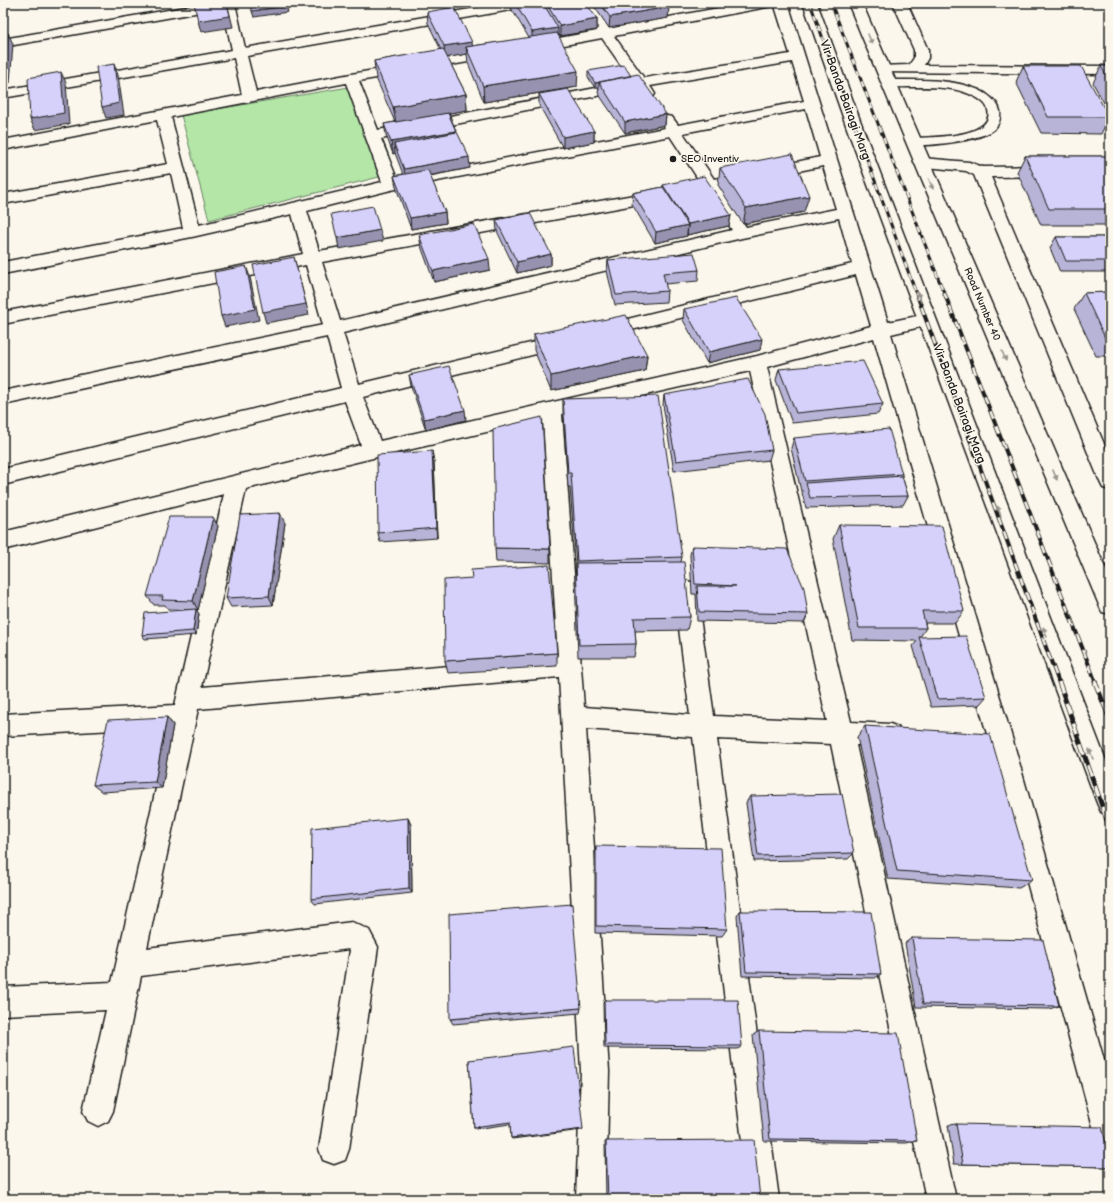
<svg xmlns="http://www.w3.org/2000/svg" width="1113" height="1202" font-family="'Balsamiq Sans',sans-serif">
	<rect width="100%" height="100%" fill="#fbf7ec"/>
	<filter id="ink" filterUnits="userSpaceOnUse"><feTurbulence type="fractalNoise" baseFrequency=".025" numOctaves="2"/><feDisplacementMap in="SourceGraphic" scale="8" xChannelSelector="R" yChannelSelector="G"/><feConvolveMatrix kernelMatrix="1 2 1 2 8 2 1 2 1" color-interpolation-filters="sRGB"/></filter>
	<g filter="url(#ink)">
		<path fill="#b3e6a7" stroke="#688162" d="M361 85 389 156 390 177H379L209 220 181 115Z"/>
		<g fill="none" stroke-linecap="round" stroke-linejoin="round">
			<g stroke="#1c1c1c" stroke-width="3">
				<path id="lane" d="M889 80C919 80 951 78 979 90 988 94 998 102 1000 111 1001 119 999 125 993 130 981 140 925 148 910 144L908 142 910 140 914 138C931 137 995 138 988 110 986 101 973 95 964 92 948 87 930 87 913 87 904 87 894 88 885 85L883 83Z"/>
			</g>
			<g stroke="#1c1c1c" stroke-width="3">
				<path id="street" d="M208 3H235L245 48 505 3H535L533 6 528 7 247 56 256 92 351 74 497 49 502 50 504 53 502 56 497 57 359 81 378 130 632 81 602 38 532 51 527 50 525 47 527 44 532 43 597 31 578 3H592L609 28 746 3H774L772 6 767 7 614 36 644 78 790 54 774 3H788L888 322 927 314 933 316 936 320 933 324 891 334 1013 741 1110 1081V1149L1099 1145 1095 1134 989 741 874 338 767 367 851 722 890 724 898 727 902 735 898 743 890 746 856 745 956 1199H926L831 744 717 739 779 1199H749L693 737 586 729 609 1071 606 1199H576L581 1071 559 677 198 709 147 948 352 922 369 930 378 947 349 1149 345 1160 334 1164 323 1160 319 1149 350 950 349 949 141 976 113 1111 108 1121 98 1126 88 1121 83 1111 106 1010 3 1015V987L112 982 170 727 3 736V714L175 705 224 494 3 550V532L361 445 345 401 3 485V469L341 388 327 337 3 405V391L323 325 306 265 3 324V312L303 254 292 214 192 237 3 274V262L183 228 171 173 3 204V194L168 164 157 120 3 150V140L242 95 234 58 3 98V90L232 50 223 8 3 47V39ZM792 62 804 101 678 125 672 117 667 116 662 117 660 120 665 128 397 179 381 139 637 88 643 97 648 98 653 97 655 94 650 86ZM346 83 382 182 199 225 171 117ZM806 109 820 157 714 179 683 133ZM670 136 700 182 645 193 319 251 307 211 391 190ZM823 166 836 209 746 227 720 187ZM706 190 732 230 340 321 322 262 645 203ZM839 218 852 264 603 325 597 327 594 331 597 335 603 337 856 275 871 326 757 356 380 441 363 397 564 347 570 345 573 341 570 337 564 335 359 384 343 333 742 238ZM750 371 827 721 714 716 696 589 693 583 685 580 677 583 674 589 690 715 584 707 562 414ZM543 419 558 657 202 687 246 489 373 458Z
					M893 3H907L928 50V58L924 65 1110 66V74L878 72 876 69 878 66 909 65 914 58V50Z
					M922 158 969 162 983 167 1048 166 1054 168 1056 171 1054 174 1048 176 991 177 1110 458V490L1103 488 1100 482 974 175 966 171 917 166 914 163 917 160Z"/>
			</g>
			<g stroke="#1c1c1c" stroke-width="3">
				<path id="secondary" d="M803 3H817L864 131 1110 771V815L1101 812 1097 803 848 131Z
					M848 3H862L1110 579V614L1102 612 1099 605Z"/>
			</g>
			<use href="#lane" fill="#fbf7ec" fill-rule="evenodd"/>
			<use href="#street" fill="#fbf7ec" fill-rule="evenodd"/>
			<use href="#secondary" fill="#fbf7ec" fill-rule="evenodd"/>
			<g stroke="#1c1c1c" stroke-width="3">
				<path id="rail-far2" d="M810 3 916 293
					M831 3 944 293"/>
			</g>
			<g stroke="#1c1c1c" stroke-width="4">
				<path id="rail-far1" d="M916 292 1059 683
					M944 292 1096 683"/>
			</g>
			<g stroke="#1c1c1c" stroke-width="5">
				<path id="rail" d="M1059 682 1110 829
					M1095 682 1110 719"/>
			</g>
			<use href="#rail-far2" stroke="#fbf7ec" stroke-width="2" stroke-dasharray="6" stroke-linecap="butt"/>
			<use href="#rail-far1" stroke="#fbf7ec" stroke-width="2.5" stroke-dasharray="8" stroke-linecap="butt"/>
			<use href="#rail" stroke="#fbf7ec" stroke-width="3.5" stroke-dasharray="11" stroke-linecap="butt"/>
		</g>
		<path fill="#b8b4d7" stroke="#1c1c1c" d="M511 3H586L597 19V30L560 36 558 34V36L577 87 484 102 468 63 467 54 447 57 466 94 467 110 449 113 456 131 470 168 430 176 445 212 446 223 411 229 396 187 394 176 403 174 395 153 393 154 386 135 384 124 395 122 376 78 374 61 441 50 428 23 427 12 472 46 529 38 511 8Z
			M592 3H666L668 18 609 28Z
			M1023 66 1109 117 1101 134 1041 133 1016 82Z
			M1101 66H1110V114L1093 83Z
			M588 71 631 76 666 114 665 125 625 133 598 93 599 88H595L588 77Z
			M539 94 594 131V142L563 148 539 105Z
			M1025 156H1110V225H1041L1017 172Z
			M720 168 804 212 743 224 718 185Z
			M663 185 731 215 729 226 687 235V236L655 243 632 204 633 193 663 187Z
			M496 220 551 254V265L517 273 497 231Z
			M419 235 490 270 434 282 421 246Z
			M1056 237H1110V272H1060L1050 248Z
			M608 260 699 270 698 281 665 284 667 291 666 302 615 305 607 271Z
			M1110 292V356H1096L1074 309 1084 293Z
			M684 309 760 350 707 363 683 320Z
			M534 334 647 355 645 371 551 391 534 350Z
			M779 369 883 404 878 414 792 423 776 380Z
			M409 375 466 420 426 430 411 386Z
			M664 395 772 450 769 460 674 471 663 405Z
			M563 399 682 557 681 562 690 617 687 630 635 631 636 644 634 657H578L575 577 576 564 570 487H568L563 414Z
			M794 438 902 474V476L908 496 903 505 806 508 802 493 803 491H801L791 448Z
			M434 461 437 538 380 542 378 533Z
			M285 523 273 605 231 607 226 598Z
			M839 525 964 611 955 623H925L926 628 920 637 986 697 979 705 931 707 913 646 917 641 852 640 833 539Z
			M218 526 198 610H196L199 614 196 635 145 639 142 635 193 610 168 609 165 605H154L147 596Z
			M692 546 808 614 804 623 697 621 696 594H692L690 555Z
			M495 548 550 549V563L496 562Z
			M557 653V666L448 673 445 661Z
			M167 717 173 725 162 788 102 792 93 785Z
			M865 726 1032 880 1019 888 888 879 857 737Z
			M750 796 854 853 848 859 754 861 746 803Z
			M408 818 411 825 412 893 315 904 311 899Z
			M596 846 727 929 722 936 595 933V854Z
			M740 911 881 974 875 978 742 976 737 916Z
			M912 938 1059 1006 1049 1009 916 1007 905 943Z
			M604 1000 742 1046 738 1049 604 1048 603 1003Z
			M581 1008 580 1013 453 1024 450 1019Z
			M759 1031 917 1141 906 1143 764 1141 753 1035Z
			M469 1060 583 1129 582 1130 512 1139 511 1138 510 1124 475 1129 474 1127Z
			M956 1124 1110 1167 954 1164 948 1125Z
			M606 1141 760 1199H606L605 1142Z"/>
		<path fill="#9692af" stroke="#1c1c1c" d="M227 3 233 27 201 32 198 21Z
			M286 6 288 12 254 17 252 11Z
			M669 7 668 18 609 28 610 17Z
			M597 19V30L560 36V26Z
			M558 28V39L532 43V32Z
			M8 33 13 44 10 83 3 84V72Z
			M472 42 473 53 466 47 467 54 445 58 444 46Z
			M114 64 118 75 124 115 106 118 102 107Z
			M578 71 577 87 484 102 483 86Z
			M61 72 66 83 69 124 35 130 30 119Z
			M599 82V88H595V83Z
			M466 94 467 110 396 123 393 107Z
			M666 114 665 125 625 133V122Z
			M456 131 457 142 394 144 395 153 393 154 391 142Z
			M594 131V142L563 148V137Z
			M469 157 470 168 406 180 404 169Z
			M809 196 804 212 743 224 746 208Z
			M445 212 446 223 411 229 410 218Z
			M731 215 729 226 687 235 688 224Z
			M688 225 687 236 655 243 656 232Z
			M380 230 383 241 339 249 337 238Z
			M551 254V265L517 273V262Z
			M294 257 309 315 266 323 263 312Z
			M489 259 490 270 434 282 433 271Z
			M246 266 250 277 259 320 225 327 221 316Z
			M762 339 760 350 707 363 709 352Z
			M647 355 645 371 551 391V376Z
			M465 410 466 420 426 430 424 419Z
			M432 451 434 461 437 538 436 528Z
			M280 513 285 523 273 605 269 596Z
			M213 517 218 526 198 610 193 601Z
			M196 609 199 614 196 635 193 631Z
			M167 717 173 725 162 788 155 782Z
			M408 818 411 825 412 893 409 888Z"/>
		<path fill="#d6d1fa" stroke="#1c1c1c" d="M194 3H227L230 16 198 21Z
			M250 3H285L286 6 252 11Z
			M515 3H543L558 28 532 32Z
			M546 3H586L597 19 560 26Z
			M600 3H666L669 7 610 17Z
			M454 7 472 42 444 46 427 12Z
			M8 33 5 72H3V34Z
			M557 33 578 71 483 86 466 47Z
			M443 49 466 94 393 107 374 61Z
			M114 64 119 103 102 107 96 67Z
			M624 65 631 76 595 83 588 71Z
			M1023 66H1081L1109 117H1048Z
			M1101 66H1110V83Z
			M61 72 64 113 30 119 28 78Z
			M638 74 666 114 625 122 599 82Z
			M568 89 594 131 563 137 539 94Z
			M448 113 456 131 391 142 384 124Z
			M457 132 469 157 404 169 394 144Z
			M792 154 809 196 746 208 720 168Z
			M1025 156H1110V209H1049Z
			M428 170 445 212 410 218 394 176Z
			M704 176 731 215 688 224 663 185Z
			M663 187 688 225 656 232 633 193Z
			M373 206 380 230 337 238 331 214Z
			M530 213 551 254 517 262 496 220Z
			M474 224 489 259 433 271 419 235Z
			M1056 237H1110V261H1066Z
			M694 253 699 270 663 273 667 291 616 295 608 260Z
			M294 257 306 304 263 312 253 265Z
			M246 266 255 309 221 316 214 272Z
			M1110 292V340H1106L1084 293Z
			M736 298 762 339 709 352 684 309Z
			M626 315 647 355 551 376 534 334Z
			M863 361 883 404 796 413 779 369Z
			M449 366 465 410 424 419 409 375Z
			M748 379 765 414 772 450 676 461 664 395Z
			M658 396 682 557 577 561 571 473H568L563 399Z
			M542 417 550 549 495 548 493 429Z
			M889 429 902 474 805 481 794 438Z
			M432 451 436 528 378 533 377 455Z
			M902 476 908 496 810 498 806 483Z
			M280 513 269 596 226 598 240 515Z
			M169 517H213L193 601 162 600 163 596H147Z
			M839 525 942 526 964 611H922L926 628H859Z
			M692 546 787 549 804 588 808 614 699 612 697 586H736L695 584Z
			M684 562 690 617 634 618 636 644 579 645 576 563Z
			M549 565 557 653 445 661 444 580 472 578 471 570Z
			M196 609 193 631 142 635 145 613Z
			M966 636 986 697 937 699 919 637Z
			M167 717 155 782 93 785 108 720Z
			M865 726 990 734 1032 880 897 871Z
			M842 794 854 853 758 856 750 796Z
			M408 818 409 888 311 899 312 828Z
			M596 846 721 848 727 929 596 926Z
			M572 904 581 1008 450 1019 449 914Z
			M740 911 871 912 881 974 746 972Z
			M912 938 1043 940 1059 1006 923 1004Z
			M604 1000H738L742 1046 605 1045Z
			M759 1031 898 1033 917 1141 770 1139Z
			M574 1047 583 1129 511 1138 510 1122 474 1127 469 1060Z
			M956 1124 1102 1127 1110 1160V1167L963 1164Z
			M754 1140 760 1199H608L606 1141Z"/>
		<defs><path id="oneway-solid" d="M-6-.8H1V-3.2L6.5 0L1 3.2V.8H-6Z"/></defs>
		<g fill="#97948e">
			<use href="#oneway-solid" transform="translate(870 39) rotate(67)"/>
			<use href="#oneway-solid" transform="translate(931 184) rotate(67)"/>
			<use href="#oneway-solid" transform="translate(919 297) rotate(-111)"/>
			<use href="#oneway-solid" transform="translate(1004 356) rotate(67)"/>
			<use href="#oneway-solid" transform="translate(1055 475) rotate(67)"/>
			<use href="#oneway-solid" transform="translate(999 511) rotate(-111)"/>
			<use href="#oneway-solid" transform="translate(1045 632) rotate(-111)"/>
			<use href="#oneway-solid" transform="translate(1091 754) rotate(-111)"/>
		</g>
	</g>
	<circle fill="#1c1c1c" stroke="#fbf7ec" stroke-width="1.5" cx="673" cy="159" r="4"/>
	<g text-anchor="middle" dominant-baseline="central" stroke-width="3" stroke-linejoin="round" paint-order="stroke">
		<g font-size="10" fill="#1c1c1c" stroke="#fbf7ec" text-anchor="start">
			<text x="681" y="159">SEO Inventiv</text>
		</g>
		<g font-size="10" fill="#1c1c1c" stroke="#fbf7ec">
			<text transform="translate(982 304) rotate(67)">Road Number 40</text>
		</g>
		<g font-size="12" fill="#1c1c1c" stroke="#fbf7ec">
			<text transform="translate(845 100) rotate(70)">Vir Banda Bairagi Marg</text>
			<text transform="translate(959 404) rotate(69)">Vir Banda Bairagi Marg</text>
		</g>
	</g>
	<rect width="1113" height="1202" fill="none" stroke="#fbf7ec" stroke-width="16"/>
	<rect x="8" y="8" width="1097" height="1186" fill="none" stroke="#1c1c1c" stroke-width="1.5" filter="url(#ink)"/>
</svg>
